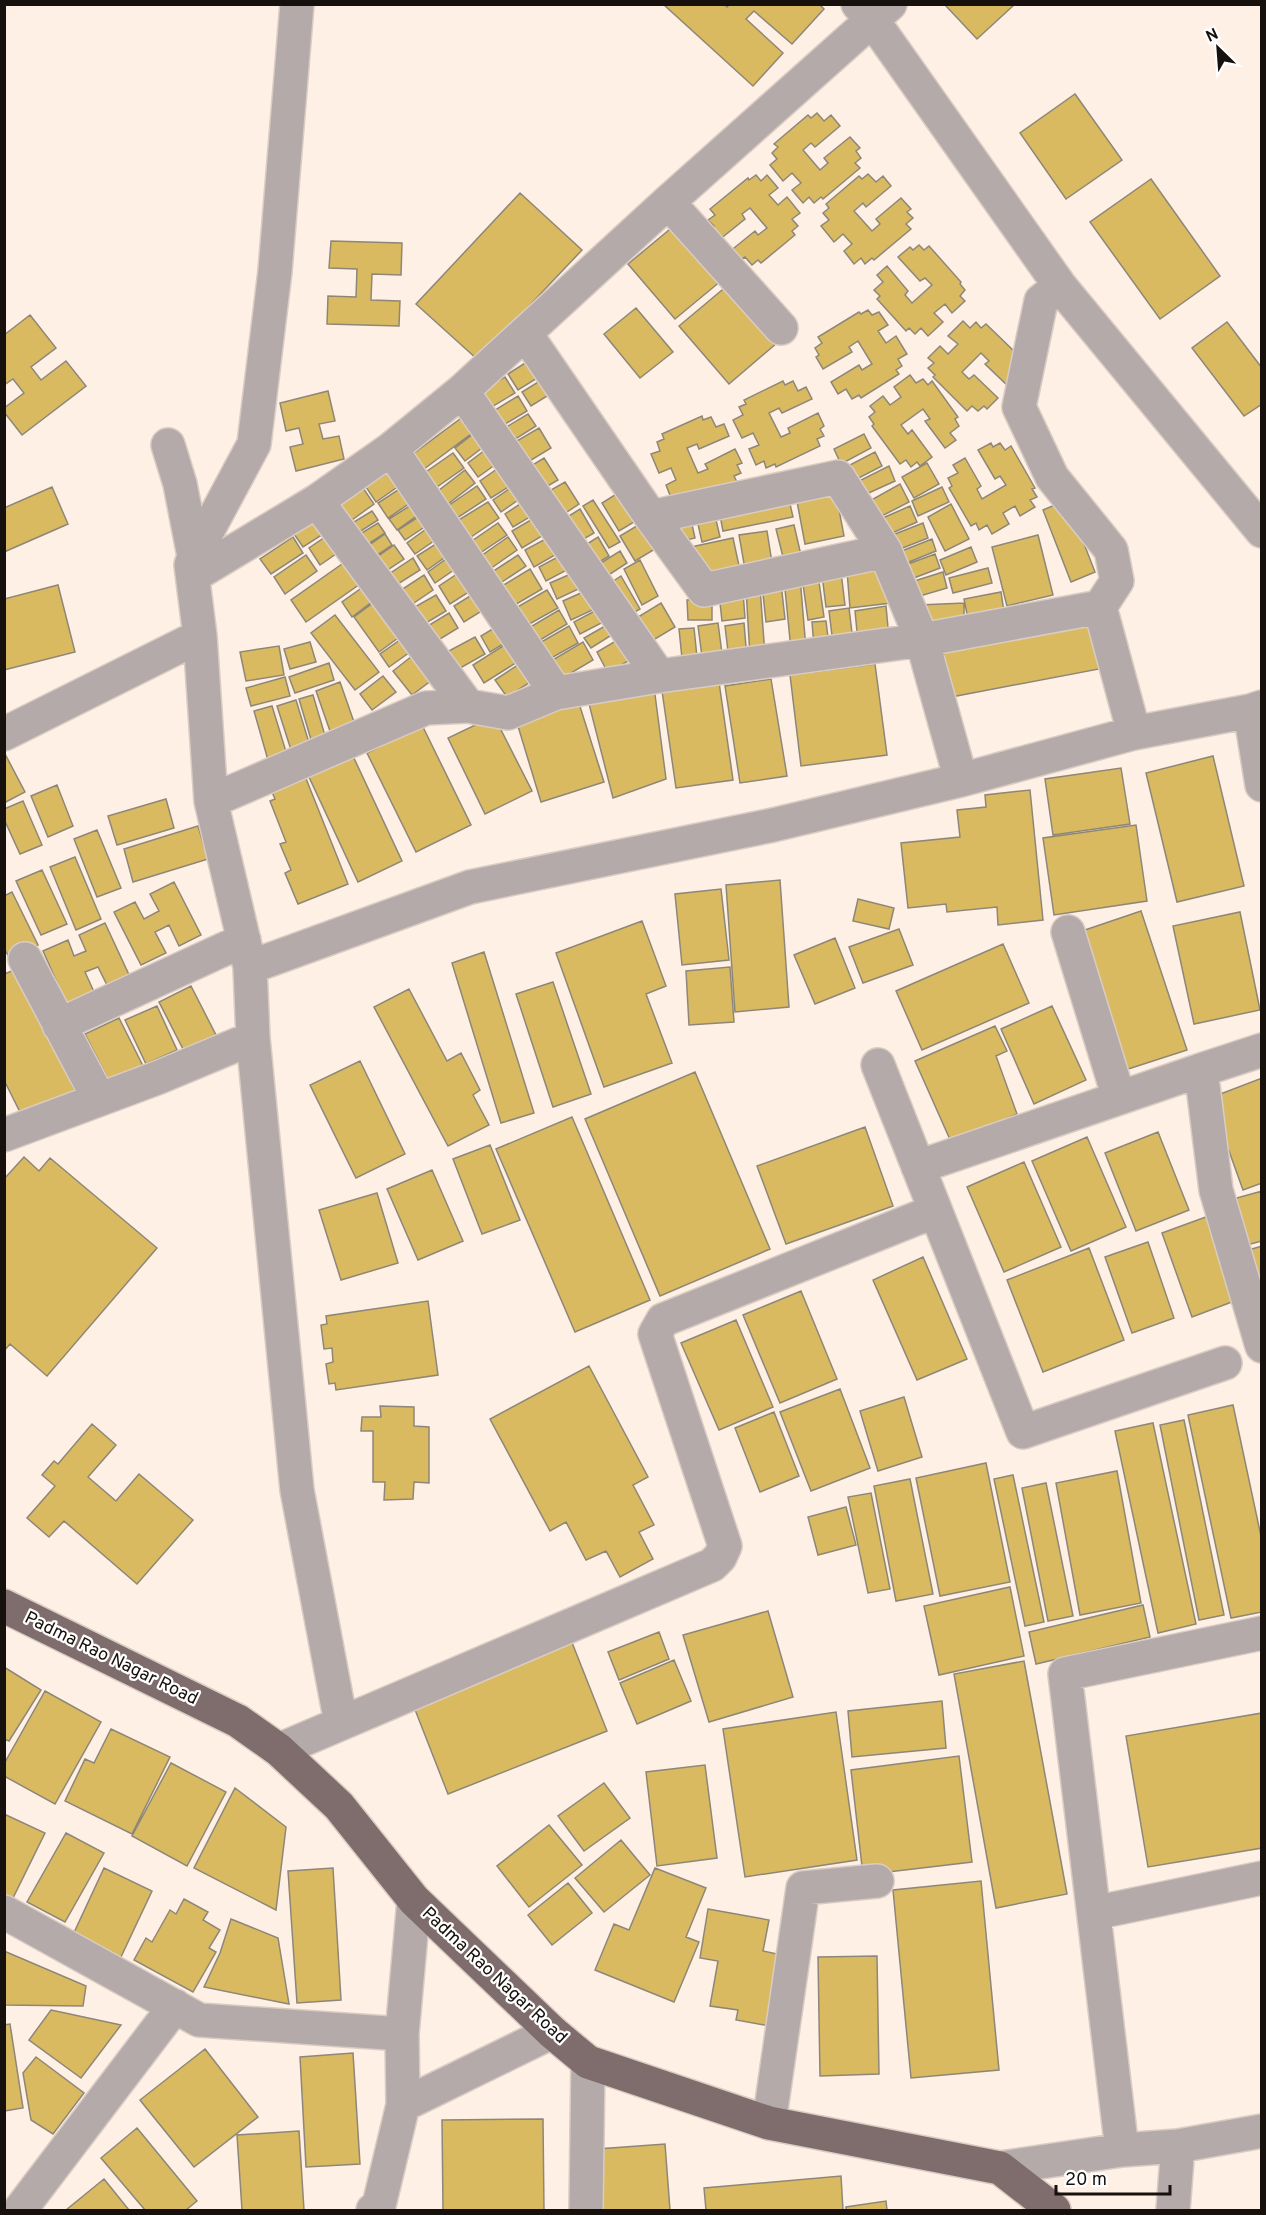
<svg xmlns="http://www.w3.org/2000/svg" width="1266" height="2215" font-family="Overpass,sans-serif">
	<rect width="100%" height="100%" fill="#fff0e6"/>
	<path fill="#d9ba61" stroke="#8e8777" stroke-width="1.5" d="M663 4H724L727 7 730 4H819L824 9 792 44 754 11 746 19 783 53 753 86Z
		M948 4H1015L977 39 946 6Z
		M1075 94 1122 160 1066 199 1020 133Z
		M817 113 824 121 831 115 840 126 815 147 811 143 803 150 820 170 828 163 824 158 850 137 860 148 856 151 861 158 855 163 860 168 823 199 821 197 814 203 809 197 803 203 792 190 801 183 792 173 783 181 770 165 777 159 772 153 778 147 774 144 808 115 811 118Z
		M868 174 876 182 883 176 891 186 866 207 863 203 854 211 872 231 880 224 876 219 901 198 911 209 907 212 913 218 906 224 911 229 874 260 872 258 865 264 861 258 854 264 844 251 852 244 843 234 834 242 821 226 829 220 823 213 829 208 826 204 859 176 862 179Z
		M756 175 761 181 767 175 778 188 769 195 778 205 787 197 800 213 792 219 798 226 792 231 795 235 761 263 758 260 752 265 745 257 737 262 729 252 755 231 758 235 767 228 750 208 742 214 745 219 719 240 710 229 714 226 708 220 715 215 710 209 748 178 749 180Z
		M1151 179 1220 276 1160 319 1090 222Z
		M520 193 582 250 478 360 416 304Z
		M675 225 722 280 675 319 628 264Z
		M331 241 402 243 401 275 372 274 371 300 400 301 399 326 327 324 328 296 356 297 357 269 329 268Z
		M919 245 924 250 929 246 961 282 960 284 965 290 960 296 965 301 952 313 945 304 934 313 943 322 928 336 921 328 915 334 909 328 906 331 877 299 880 296 874 290 883 282 877 275 887 266 908 291 905 295 912 303 932 285 925 278 920 281 898 257 910 247 913 250Z
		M728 285 777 343 729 384 679 326Z
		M636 308 673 352 640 378 604 334Z
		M868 310 872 315 879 312 888 325 878 331 886 343 896 336 907 354 898 359 902 366 896 370 899 374 861 398 859 395 852 399 846 389 838 394 831 382 859 365 862 370 872 364 858 341 849 347 852 352 823 369 816 357 819 355 815 348 822 343 818 337 859 312 861 314Z
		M30 315 56 348 31 367 41 380 66 361 86 386 22 435 4 412V408L24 393 13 379 4 385V335Z
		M963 321 970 328 976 322 981 328 986 324 1017 354 1009 387 985 364 989 361 981 353 962 372 969 379 974 375 998 398 987 409 984 406 978 411 972 406 967 411 933 377 935 375 928 368 934 363 928 358 940 346 948 354 958 344 948 336Z
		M1227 322 1262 368V404L1244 416 1192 348Z
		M536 356 547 372 518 390 508 374Z
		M551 374 560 388 531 406 522 392Z
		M910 375 916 383 923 379 928 385 932 381 958 417 955 419 959 426 950 433 956 440 945 448 925 421 930 419 923 409 901 425 908 434 912 430 932 457 920 466 917 462 911 467 906 460 900 464 872 426 874 424 869 417 875 412 870 406 883 396 890 405 901 397 894 387Z
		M505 377 515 393 485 411 475 394Z
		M783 381 785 385 793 381 798 391 806 387 812 399 782 413 779 408 769 413 781 437 790 433 788 428 818 413 824 426 820 429 824 436 817 439 820 446 776 467 775 464 766 468 764 461 756 465 749 449 759 445 753 433 742 438 733 420 743 415 739 407 746 404 744 400Z
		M328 391 335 421 319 424 323 439 339 436 344 459 296 471 290 447 303 444 299 428 286 431 280 403Z
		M518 396 527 411 495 430 487 415Z
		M472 410 483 425 420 472 409 457Z
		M528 414 536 426 506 445 498 432Z
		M702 416 703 420 711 417 716 427 724 424 729 436 699 449 697 444 687 448 698 473 708 469 705 464 735 449 742 463 737 465 741 473 734 476 737 482 672 500 666 485 676 480 671 468 659 473 651 454 660 451 657 442 664 439 662 434Z
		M481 428 491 441 465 461 455 448Z
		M539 428 551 448 523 465 510 445Z
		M864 434 871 448 841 464 834 449Z
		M991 443 993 447 1000 443 1005 450 1011 446 1035 488 1032 489 1037 497 1030 500 1035 507 1020 516 1015 506 1003 513 1009 524 992 534 987 525 979 530 976 523 971 526 949 488 952 486 948 478 958 473 953 465 965 458 981 486 977 489 982 499 1006 485 1000 476 995 479 978 450Z
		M493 444 503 459 478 477 468 463Z
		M875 452 882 466 849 483 842 469Z
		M453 453 464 468 434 489 423 474Z
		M544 458 558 480 539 491 526 469Z
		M507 462 519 480 491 498 480 481Z
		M927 463 939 484 914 498 902 477Z
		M889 466 895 481 862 496 855 483Z
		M393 469 403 483 376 502 366 487Z
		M465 470 475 483 448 504 438 491Z
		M521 481 528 493 501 512 493 500Z
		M565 482 579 504 558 518 544 494Z
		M834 483 844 536 805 544 795 491Z
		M407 484 416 499 388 518 378 503Z
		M900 484 909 502 874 520 866 503Z
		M477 486 486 499 454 520 445 508Z
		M52 487 68 524 4 552V508Z
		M942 487 949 502 918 516 912 501Z
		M363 488 374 504 345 525 334 509Z
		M626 488 644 516 619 531 602 503Z
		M787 491 793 517 723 531 718 505Z
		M529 498 538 512 513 527 505 514Z
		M593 500 620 542 609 548 583 506Z
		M1067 500 1095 572 1071 582 1043 510Z
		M416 502 422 512 397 530 389 519Z
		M488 502 499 518 468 539 457 521Z
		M951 504 969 539 945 551 928 517Z
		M910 506 917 522 883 537 876 521Z
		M713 507 720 537 702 542 695 511Z
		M580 509 594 533 575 544 561 521Z
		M372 511 378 520 350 538 344 528Z
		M689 511 695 538 677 542 671 515Z
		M426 512 432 522 405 540 398 530Z
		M322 514 331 529 303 547 294 534Z
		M541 514 550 531 522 548 512 531Z
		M645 521 660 546 635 561 620 536Z
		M378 523 385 533 359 550 352 539Z
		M498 523 507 535 477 555 469 543Z
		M923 523 928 538 895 551 890 536Z
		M433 524 441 536 415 554 407 543Z
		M794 525 803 564 786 569 776 529Z
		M334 531 346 547 320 565 309 548Z
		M767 531 773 569 746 575 739 535Z
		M385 534 392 545 368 561 361 551Z
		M553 535 562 551 534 567 525 550Z
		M1038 535 1053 595 1007 606 992 547Z
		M293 537 303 553 271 574 260 559Z
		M508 537 517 550 490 569 481 556Z
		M598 537 609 556 591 567 579 549Z
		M733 538 741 575 702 583 686 548Z
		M932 539 936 551 899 566 894 554Z
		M442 540 451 553 427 570 417 556Z
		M394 545 404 559 380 575 370 562Z
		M971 547 977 562 946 575 940 560Z
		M569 551 576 565 546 581 539 567Z
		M620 551 627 563 601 580 593 568Z
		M453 554 461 565 435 583 428 572Z
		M935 554 940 568 906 581 900 567Z
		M306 555 317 571 285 594 274 577Z
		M518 555 526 566 499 584 492 572Z
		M352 557 367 579 306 622 291 600Z
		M413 558 420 570 390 589 383 578Z
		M640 560 658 596 642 605 624 569Z
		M887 566 891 603 850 608 847 571Z
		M988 568 992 583 953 593 949 578Z
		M530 569 542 589 513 606 502 586Z
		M463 570 475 588 450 604 439 586Z
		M580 570 587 585 557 599 550 583Z
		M841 572 845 605 826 607 822 575Z
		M943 572 947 588 913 598 908 583Z
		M424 575 433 590 405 609 395 594Z
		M818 575 824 617 808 620 802 577Z
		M621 576 640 609 625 618 606 586Z
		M800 577 806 649 791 650 784 579Z
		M370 582 381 595 352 617 342 602Z
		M781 583 785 619 766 622 762 585Z
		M58 585 75 652 4 670V599Z
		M592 588 601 606 571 620 563 601Z
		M760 588 765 655 750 656 746 589Z
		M547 590 558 608 524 627 514 609Z
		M478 591 488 607 464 622 454 606Z
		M743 592 745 618 722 621 719 594Z
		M1001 592 1004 612 968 619 964 599Z
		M436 595 446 611 416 629 406 612Z
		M381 597 406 632 379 652 354 617Z
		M712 599V620H688L687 600Z
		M661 603 675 627 645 645 630 622Z
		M964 603V622L920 624 919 605Z
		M604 606 611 618 580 634 574 622Z
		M886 606 889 638 858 642 855 611Z
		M849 608 853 641 833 644 829 611Z
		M559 610 567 624 535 643 527 629Z
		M449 613 458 628 427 647 418 632Z
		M335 615 379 672 355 690 311 633Z
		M1090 617 1099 669 951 697 942 645Z
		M826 621 829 646 814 647 812 622Z
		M504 622 513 638 490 652 481 636Z
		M612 622 618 631 591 648 584 638Z
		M718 623 723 661 703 664 698 626Z
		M744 623 747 659 729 660 725 626Z
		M569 626 578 643 546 661 536 645Z
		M694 628 698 667 683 668 679 629Z
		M407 635 417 647 389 667 380 654Z
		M626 635 638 655 608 673 597 652Z
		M475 637 485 654 455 671 445 653Z
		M514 639 525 657 484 683 473 665Z
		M310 642 316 662 290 669 284 649Z
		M583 642 593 660 561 679 551 661Z
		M279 646 284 675 246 681 240 652Z
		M421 649 440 674 412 695 393 671Z
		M527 659 538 677 507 697 495 680Z
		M329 663 334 680 295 693 289 677Z
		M875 664 887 755 801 766 790 675Z
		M383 676 396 692 372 710 360 694Z
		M285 677 290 696 251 706 246 688Z
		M771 679 787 776 740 783 725 686Z
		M340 682 354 722 330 731 316 691Z
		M719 682 733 780 676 788 662 691Z
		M654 687 666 779 613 798 586 692Z
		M576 694 604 782 541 802 514 713Z
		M313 695 326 739 312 743 299 699Z
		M296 700 310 746 292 753 277 706Z
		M272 706 287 755 268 760 254 711Z
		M494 716 532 791 485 814 448 738Z
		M422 725 471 825 416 852 367 753Z
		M4 752 25 792 4 803Z
		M353 756 402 861 358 882 309 777Z
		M1213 756 1244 886 1177 902 1146 773Z
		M1121 768 1130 824 1053 835 1045 779Z
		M303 771 348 884 298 904 285 873 291 870 280 844 286 842 270 801 275 799 269 785Z
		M57 785 73 826 48 837 31 796Z
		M1030 790 1043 920 998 925 997 907 947 912 946 904 908 908 901 843 960 837 957 810 986 807 985 795Z
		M166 799 174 828 117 845 108 816Z
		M23 801 42 845 20 854 4 819V809Z
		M1136 825 1147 901 1054 915 1043 838Z
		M198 826 208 859 133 882 124 849Z
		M97 830 121 888 97 897 74 839Z
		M75 857 101 919 76 930 50 867Z
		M42 870 67 924 41 935 16 881Z
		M780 880 789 1007 735 1012 726 885Z
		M174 882 201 935 179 946 169 925 155 932 166 953 141 965 114 912 135 902 144 919 159 911 150 894Z
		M721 889 729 960 682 965 675 894Z
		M12 892 38 945 10 959 4 948V896Z
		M858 899 894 908 889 929 853 921Z
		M1141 911 1187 1050 1125 1070 1079 932Z
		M1240 912 1260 1010 1194 1024 1173 926Z
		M642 921 666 986 646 994 672 1063 604 1087 556 953Z
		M105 923 130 977 108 987 98 967 85 972 95 994 67 1005 43 951 68 940 74 956 86 951 79 935Z
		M899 929 913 965 863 983 849 947Z
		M835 938 855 988 815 1004 794 955Z
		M1003 944 1029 1003 922 1050 896 991Z
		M484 952 534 1113 501 1123 452 963Z
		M730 967 734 1022 689 1025 686 971Z
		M17 969 75 1091 22 1116 4 1080V974Z
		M553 982 591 1094 553 1107 516 994Z
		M191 986 216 1035 184 1051 159 1002Z
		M409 989 447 1061 461 1053 480 1090 473 1095 489 1125 448 1146 374 1007Z
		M157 1006 177 1050 146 1064 125 1020Z
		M1052 1006 1086 1080 1034 1104 1001 1029Z
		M119 1018 143 1066 110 1083 85 1034Z
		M995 1026 1007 1051 996 1056 1017 1114 952 1144 915 1061Z
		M360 1061 405 1154 356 1178 310 1085Z
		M695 1072 770 1249 660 1296 585 1119Z
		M1262 1078V1183L1243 1190 1210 1098Z
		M572 1117 650 1300 575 1332 496 1149Z
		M865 1127 893 1206 786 1244 757 1166Z
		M1158 1132 1189 1210 1136 1231 1105 1153Z
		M1087 1137 1126 1227 1071 1251 1032 1161Z
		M490 1145 520 1220 482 1234 453 1159Z
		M24 1157 39 1171 50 1158 157 1248 47 1376 10 1344 4 1351V1179Z
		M1024 1162 1061 1247 1004 1272 967 1187Z
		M432 1170 463 1241 418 1260 387 1189Z
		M1262 1191V1241L1239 1247 1226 1201Z
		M377 1193 398 1263 341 1280 319 1210Z
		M1214 1214 1245 1297 1192 1317 1162 1233Z
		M1148 1242 1174 1318 1132 1333 1105 1257Z
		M1262 1246V1304L1245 1251Z
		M1089 1248 1124 1340 1043 1372 1007 1280Z
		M923 1257 967 1359 917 1380 873 1280Z
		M801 1291 837 1379 780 1403 743 1315Z
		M428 1301 438 1375 336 1390 335 1383 329 1384 326 1364 333 1362 332 1348 324 1349 321 1325 327 1324 326 1316Z
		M736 1320 773 1407 719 1430 681 1343Z
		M589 1366 648 1477 633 1485 654 1525 639 1532 653 1559 620 1577 606 1551 586 1560 566 1522 550 1531 490 1419Z
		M840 1389 870 1468 811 1491 780 1412Z
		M904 1397 922 1457 878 1471 860 1411Z
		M1233 1405 1262 1541V1612L1231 1618 1188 1415Z
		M380 1406 414 1407V1426L429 1427V1483L414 1482 413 1499 384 1500 385 1482H373V1431H361L362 1417H381Z
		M774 1412 799 1476 760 1492 735 1428Z
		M1184 1420 1224 1615 1199 1620 1160 1425Z
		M1153 1423 1196 1624 1158 1633 1115 1431Z
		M92 1424 116 1445 88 1477 116 1501 139 1474 193 1520 137 1584 64 1521 49 1537 27 1518 55 1486 42 1475 54 1461 58 1464Z
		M986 1463 1010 1582 940 1596 916 1478Z
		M1117 1471 1141 1603 1080 1615 1056 1483Z
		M1013 1475 1044 1622 1025 1626 994 1479Z
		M910 1479 933 1594 896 1601 874 1486Z
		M1046 1483 1073 1616 1048 1621 1022 1488Z
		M871 1493 890 1589 868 1593 848 1497Z
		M846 1507 856 1545 818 1555 808 1517Z
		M1010 1587 1024 1656 939 1675 924 1606Z
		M1143 1605 1150 1637 1036 1664 1029 1632Z
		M768 1611 793 1697 709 1722 683 1635Z
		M659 1632 669 1659 619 1680 608 1652Z
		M571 1640 607 1731 448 1794 412 1702Z
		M674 1660 691 1701 637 1724 620 1683Z
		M1024 1661 1067 1894 996 1908 954 1674Z
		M4 1667 41 1690 9 1741 4 1739Z
		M45 1691 101 1722 55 1804 4 1776V1764Z
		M942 1701 946 1748 852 1757 848 1711Z
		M836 1712 857 1860 745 1877 723 1729Z
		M1262 1713V1848L1148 1867 1126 1736Z
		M111 1729 170 1757 132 1834 65 1801 85 1759 94 1763Z
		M959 1756 972 1862 863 1875 851 1770Z
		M171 1763 226 1792 187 1866 132 1836Z
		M705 1765 717 1858 657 1866 646 1772Z
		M604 1783 630 1818 584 1851 558 1816Z
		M235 1788 286 1827 276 1910 194 1868Z
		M4 1814 45 1833 10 1904 4 1902Z
		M549 1825 582 1865 529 1907 497 1866Z
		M66 1833 104 1853 65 1922 27 1902Z
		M621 1840 650 1875 604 1912 575 1878Z
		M104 1868 152 1891 120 1959 72 1937Z
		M333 1868 341 2000 297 2003 288 1871Z
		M655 1868 706 1888 686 1937 699 1942 674 2002 595 1970 614 1924 629 1930Z
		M981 1881 999 2070 911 2078 893 1890Z
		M568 1883 592 1913 552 1945 528 1915Z
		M184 1899 208 1912 203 1920 220 1930 209 1948 216 1952 193 1992 134 1960 146 1938 152 1942 170 1910 176 1914Z
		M708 1909 769 1920 763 1951 782 1955 770 2026 736 2020 738 2010 710 2006 718 1961 700 1958Z
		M231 1919 278 1938 289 2004 204 1987 220 1953Z
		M4 1951 86 1986 83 2006 4 2005Z
		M877 1956 879 2074 820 2076 818 1957Z
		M51 2010 121 2025 81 2078 29 2040Z
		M10 2024 23 2108 4 2111V2025Z
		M205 2049 258 2117 194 2167 140 2100Z
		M353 2053 360 2164 306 2167 300 2057Z
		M36 2057 84 2093 53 2134 31 2120 23 2073Z
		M543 2119 544 2210H443L442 2120Z
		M137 2128 197 2201 186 2210H145L101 2158Z
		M299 2131 304 2210H242L237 2135Z
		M665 2144 670 2210H601L597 2149Z
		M841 2176 843 2210H706L704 2188Z
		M104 2179 129 2210H66Z
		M886 2201 887 2210H846V2207Z"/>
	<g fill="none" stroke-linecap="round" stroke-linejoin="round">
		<g stroke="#daccc3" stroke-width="36">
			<path id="minor" d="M858 4 873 21 1060 286 1262 531
				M668 202 781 328
				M525 333 651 517 704 590 885 551 922 640 961 780
				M462 391 659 676
				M168 445 180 484 194 556 191 565 200 636 211 801 250 967 253 1038 297 1490 341 1723
				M391 449 556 693
				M317 501 468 706
				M651 517 838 477 885 551
				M194 556 254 444 275 271 297 4
				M193 576 317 501 391 449 462 391 668 202 890 4
				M1100 607 1134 733
				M1250 711 1262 785
				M4 734 200 636
				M211 801 426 708 468 706 508 713 556 693 659 676 922 640 1100 607 1117 581 1111 550 1052 477 1019 407 1041 301 1060 286
				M1068 932 1119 1098
				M25 959 99 1099
				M250 967 470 887 773 825 961 780 1134 733 1250 711 1262 707
				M59 1025 244 940
				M1262 1050 1201 1070 1216 1190 1262 1346
				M878 1065 1023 1432 1225 1363
				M4 1135 157 1078 253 1038
				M918 1167 1201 1070
				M279 1750 712 1565 720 1557 725 1546 655 1334 663 1320 935 1211
				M4 1912 199 2020 402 2034 414 1900
				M1094 1913 1262 1878
				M403 2105 552 2032
				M769 2123 803 1888 877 1881
				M1122 2150 1065 1674 1262 1633
				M1000 2168 1122 2150 1178 2146
				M20 2210 175 2006
				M373 2210 379 2205 403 2105 402 2034
				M586 2210 588 2062
				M1173 2210 1178 2146 1262 2131"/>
		</g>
		<g stroke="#daccc3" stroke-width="36">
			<path id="major" d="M4 1606 238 1721 279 1750 339 1806 414 1900 552 2032 588 2062 769 2123 1000 2168 1054 2210"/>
		</g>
		<use href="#minor" stroke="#b4aaa9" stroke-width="33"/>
		<use href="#major" stroke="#7e6d6c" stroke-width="33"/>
	</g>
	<g text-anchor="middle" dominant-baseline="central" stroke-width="4.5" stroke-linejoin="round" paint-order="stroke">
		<g font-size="18" fill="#17110d" stroke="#fff">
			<text transform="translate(111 1659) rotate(26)">Padma Rao Nagar Road</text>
			<text transform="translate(494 1976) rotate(43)">Padma Rao Nagar Road</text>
		</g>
	</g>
	<rect width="1266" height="2215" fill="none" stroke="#17110d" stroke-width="12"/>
	<g transform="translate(1218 48) rotate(335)" stroke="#ffffff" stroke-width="4.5" paint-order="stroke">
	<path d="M0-4.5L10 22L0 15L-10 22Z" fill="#17110d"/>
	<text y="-9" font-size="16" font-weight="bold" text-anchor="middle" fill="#17110d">N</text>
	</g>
	<path d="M1056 2185v9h114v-9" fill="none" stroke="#17110d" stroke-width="3"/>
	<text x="1065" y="2185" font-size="18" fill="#17110d" stroke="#ffffff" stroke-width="4.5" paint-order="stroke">20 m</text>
</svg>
